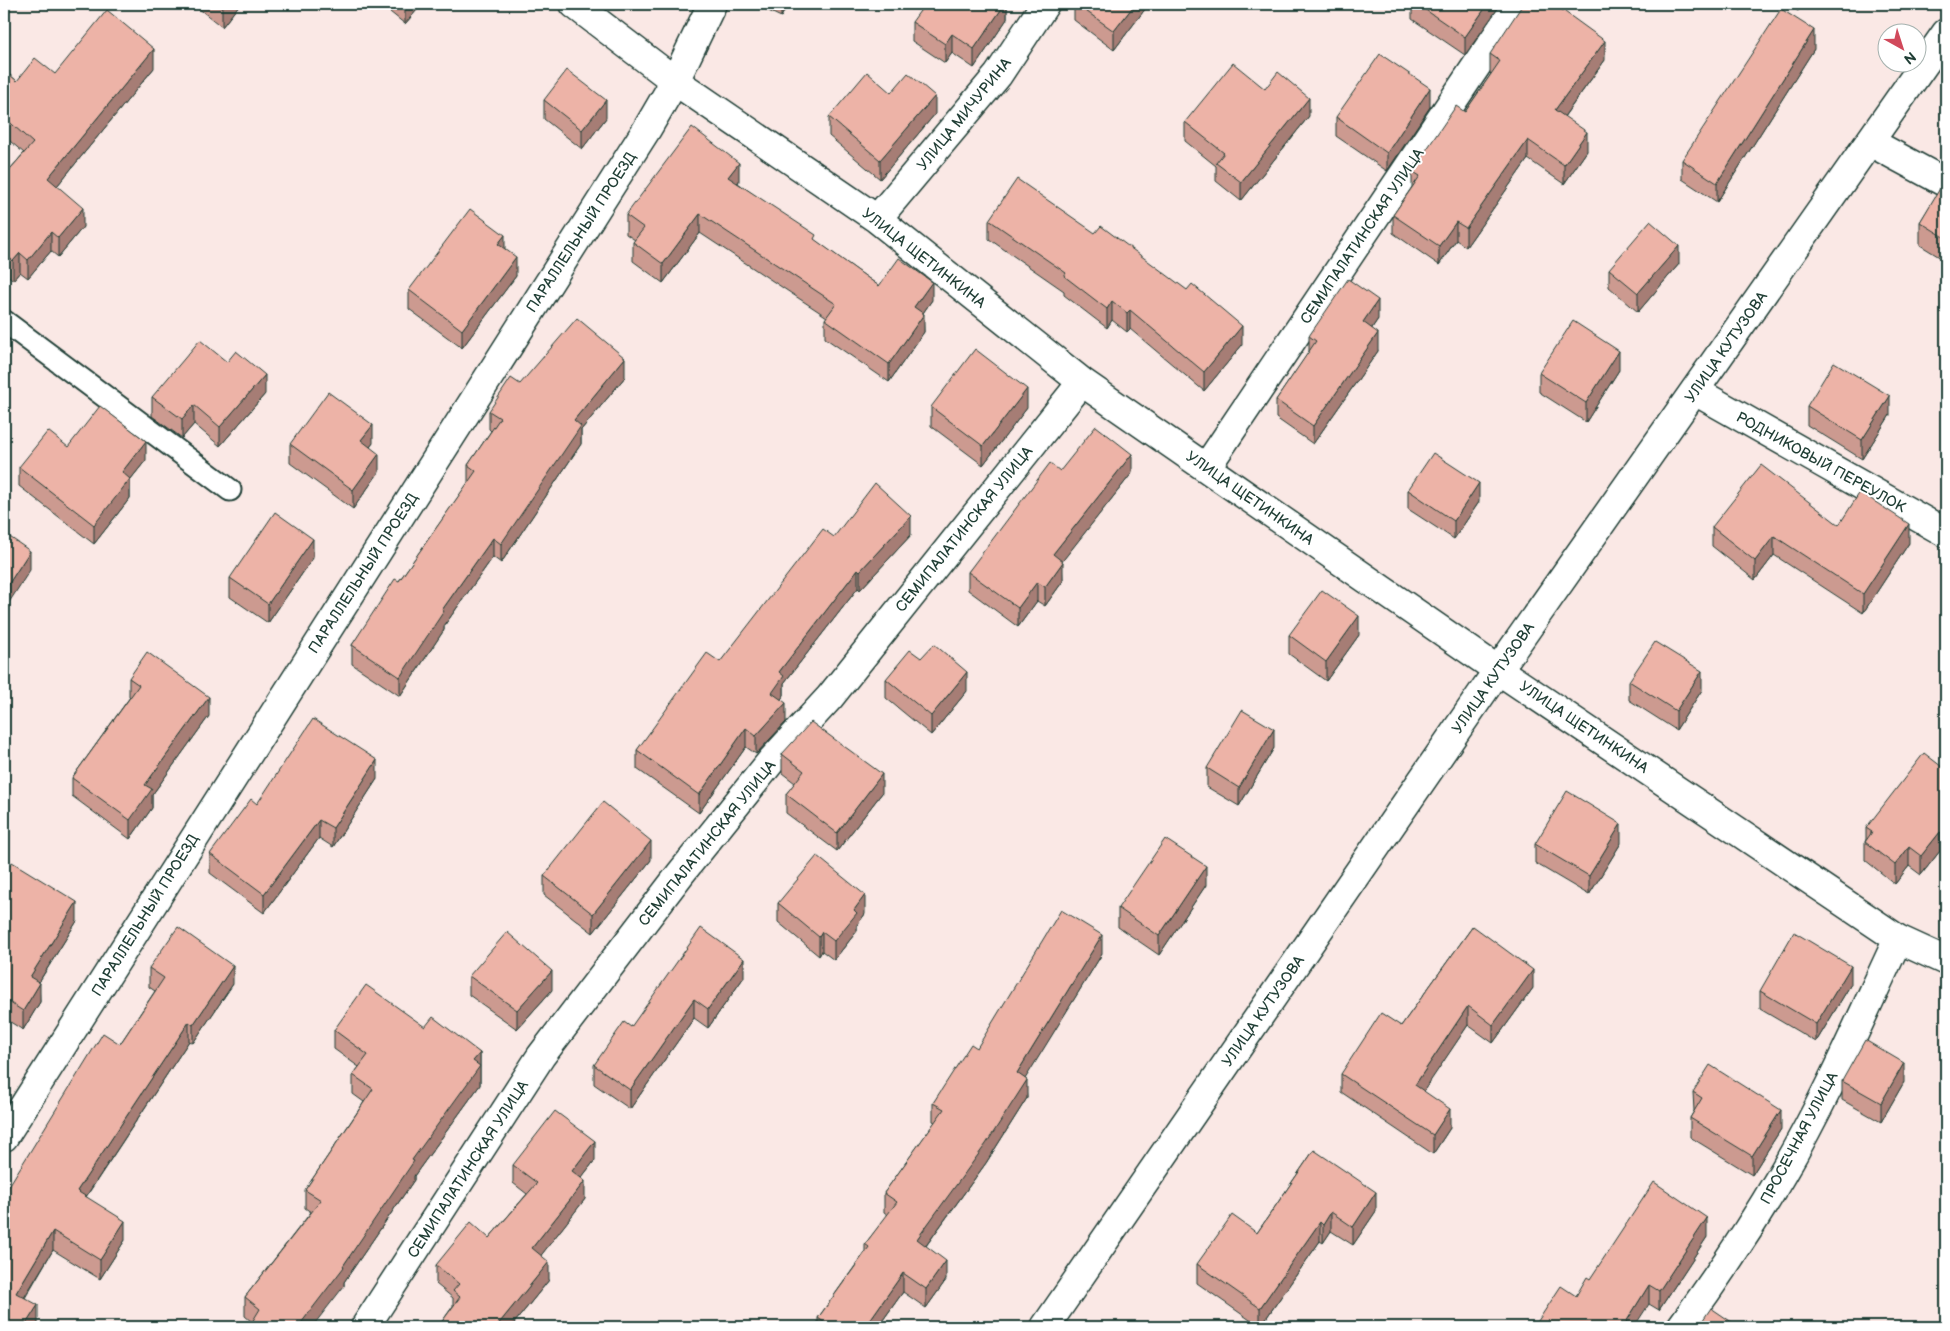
<svg xmlns="http://www.w3.org/2000/svg" width="1950" height="1331" font-family="'Balsamiq Sans',sans-serif">
	<style>
		.lines { fill: none; stroke-linecap: round; stroke-linejoin: round }
		.service-casing { stroke: #1f3d34; stroke-width: 25 }
		.minor-casing { stroke: #1f3d34; stroke-width: 31 }
		.secondary-casing { stroke: #1f3d34; stroke-width: 31 }
		.service { stroke: #fff; stroke-width: 21 }
		.minor { stroke: #fff; stroke-width: 28 }
		.secondary { stroke: #fff; stroke-width: 28 }
		.wall { fill: #cc9a90; stroke: #1f3d34 }
		.shaded-wall { fill: #a67d75; stroke: #1f3d34 }
		.building { fill: #edb3a7; stroke: #1f3d34 }
		.labels { text-anchor: middle; stroke-width: 4; stroke-linejoin: round; paint-order: stroke }
		.street-label { font-size: 15px; fill: #1f3d34; stroke: #fff }
	</style>
	<rect width="100%" height="100%" fill="#fae8e5"/>
	<filter id="ink" filterUnits="userSpaceOnUse"><feTurbulence type="fractalNoise" baseFrequency=".02" numOctaves="2"/><feDisplacementMap in="SourceGraphic" scale="10" xChannelSelector="R" yChannelSelector="G"/><feConvolveMatrix kernelMatrix="1 2 1 2 8 2 1 2 1" color-interpolation-filters="sRGB"/></filter>
	<g filter="url(#ink)">
		<g class="lines">
			<defs>
				<path id="service" d="M4,321L230,490"/>
				<path id="minor" d="M574,4L675,81L877,219L1082,382L1498,670L1898,939L1946,961
					M1870,142L1946,183
					M877,219L998,75L1045,4
					M1695,391L1946,533
					M1206,468L1518,4
					M4,1137L647,129L675,81L712,4
					M365,1327L541,1056L681,873L772,760L830,697L1082,382
					M1681,1327C1717,1278 1751,1227 1782,1174C1826,1099 1861,1018 1898,939"/>
				<path id="secondary" d="M1045,1327L1498,670L1946,33"/>
			</defs>
			<!-- service casing -->
			<use href="#service" class="service-casing"/>
			<!-- minor casing -->
			<use href="#minor" class="minor-casing"/>
			<!-- secondary casing -->
			<use href="#secondary" class="secondary-casing"/>
			<!-- service -->
			<use href="#service" class="service"/>
			<!-- minor -->
			<use href="#minor" class="minor"/>
			<!-- secondary -->
			<use href="#secondary" class="secondary"/>
		</g>
		<!-- wall -->
		<path class="wall" d="M155,4H163L160,8Z
			M193,4H240L222,27Z
			M380,4H422L405,24Z
			M754,4H788L781,17Z
			M801,4H808L807,7Z
			M1007,4V19L974,68L952,53L945,63L912,41V22Z
			M1074,4H1149L1114,50L1074,20Z
			M1412,4H1501L1465,55L1412,19Z
			M1788,4H1803L1798,11Z
			M1814,49L1717,202L1682,179V160Z
			M1490,54L1605,60L1564,117L1587,151L1564,184L1528,159L1466,247L1456,240L1439,265L1393,233V215L1412,187V171L1465,112L1491,74L1490,73Z
			M154,68L57,186L83,227L58,257L51,251L28,278L20,272L13,280L4,272V176L24,153L4,136V70L17,81L55,74Z
			M1265,89L1309,116L1241,201L1216,181V166L1185,141V122Z
			M891,93L935,114L880,179L829,136V117Z
			M544,100L606,118L582,149L544,119Z
			M1430,107L1387,171L1336,136V117Z
			M1946,180V261L1920,245V222Z
			M739,181L738,183L816,241L879,286L932,300L923,313L924,332L889,382L825,338V319L827,317L700,233L663,283L633,261V242L635,240L626,234V215Z
			M989,220L1242,345L1204,391L1130,329L1127,332L1112,320L1107,328L1064,295V291L989,239Z
			M505,249L516,276L462,348L409,309V290Z
			M1679,264L1638,312L1609,287V269Z
			M1378,319L1372,328L1378,351L1313,444L1276,418V400L1309,352V336Z
			M1619,370L1586,422L1539,392V373Z
			M625,377L581,430V444L501,563L493,557L444,626V630L400,696L352,664V645L399,581L468,483V465L491,431L489,429V411L520,384Z
			M265,394L220,446L194,424L182,438L152,416V397Z
			M1807,406L1890,415L1862,459L1807,425Z
			M931,407L1027,408L983,465L931,426Z
			M373,443L370,447L379,472L353,509L290,463V444Z
			M68,447L146,460L130,480V498L94,544L19,486V467Z
			M1060,471L1132,473L1062,561L1063,581L1045,606L1037,601L1018,627L968,590V572Z
			M1408,490L1479,502L1454,539L1408,509Z
			M1839,525L1909,543L1863,613L1774,555L1755,580L1712,546V527Z
			M911,535L860,590L858,588L784,683V695L781,699L786,722L756,754L746,747L699,813L637,769V750L720,662L834,537Z
			M313,558L268,623L230,597V578Z
			M1289,635H1359L1326,681L1289,654Z
			M921,658L967,691L931,735L886,698V679Z
			M129,678L209,716L152,795V808L130,839L72,796V778L130,697L129,696Z
			M1629,681L1702,690L1676,730L1629,700Z
			M1274,748L1239,806L1207,787V768Z
			M782,754L882,793L837,851L786,813V794L795,783L782,773Z
			M1946,770V855L1940,851L1921,875L1909,866L1895,884L1865,860V842L1866,839V828Z
			M377,779L333,847L319,838L264,913L210,873V854L257,804Z
			M1621,843L1589,895L1535,863V844Z
			M651,860L593,933L544,895V876Z
			M4,875L77,921L39,982L40,1002L23,1030L4,1018Z
			M1206,885L1159,955L1118,927V908Z
			M778,903L865,914L857,925V931L834,960L822,951L819,956L778,922Z
			M1473,926L1533,988L1493,1043L1468,1025L1423,1091L1450,1128L1433,1154L1341,1092V1074L1401,1026Z
			M1102,954L1025,1078L1027,1098L986,1163L926,1246L946,1280L926,1308L903,1292L878,1327H818V1318L865,1252V1244L888,1215L884,1212V1193L935,1122L933,1121V1103L977,1048Z
			M149,968L233,984L193,1043L189,1041L86,1197L125,1240L100,1279L53,1250L25,1298L38,1324L36,1327H4L120,1044L155,991L149,987Z
			M469,976L552,990L517,1029L469,995Z
			M744,977L708,1028L694,1018L630,1109L594,1084V1065L631,1027Z
			M1851,984L1816,1042L1760,1009V991Z
			M425,1027L480,1053V1085L414,1176V1180L344,1282V1286L252,1322L245,1316V1297L311,1212L305,1208V1190L364,1102L353,1094V1075L359,1067L334,1049V1030Z
			M1842,1081L1904,1082L1881,1122L1842,1100Z
			M1693,1092L1781,1129L1752,1175L1690,1137V1118L1694,1111Z
			M1314,1150L1376,1211L1353,1245L1331,1231L1323,1243L1320,1241L1260,1327L1197,1283V1264L1257,1233Z
			M595,1160L581,1178L585,1199L541,1255L549,1280L511,1327H438L453,1306V1298L436,1284V1265L489,1238L527,1194L513,1183V1165Z
			M1707,1237L1659,1310L1649,1304L1576,1296L1590,1279Z"/>
		<!-- shaded-wall -->
		<path class="shaded-wall" d="M226,4H240L222,27V8Z
			M406,4H422L405,24V5Z
			M781,4H788L781,17Z
			M1005,4H1007V19L974,68V49Z
			M1135,4H1149L1114,50V31Z
			M1488,4H1501L1465,55V37Z
			M1798,4H1803L1798,11Z
			M1814,30V49L1717,202V183Z
			M952,34V53L945,63V44Z
			M1605,41V60L1555,129V110Z
			M154,49V68L48,197V178Z
			M1430,88V107L1387,171V153Z
			M935,96V114L880,179V160Z
			M1309,98V116L1241,201V182Z
			M606,100V118L582,149V130Z
			M1587,132V151L1564,184V165Z
			M1528,140V159L1466,247V228Z
			M739,163V181L728,195V177Z
			M83,208V227L58,257V238Z
			M700,214V233L663,283V264Z
			M1456,222V240L1439,265V246Z
			M51,232V251L28,278V260Z
			M505,235V254L498,244Z
			M1679,246V264L1638,312V293Z
			M20,253V272L13,280V261Z
			M516,257V276L462,348V330Z
			M932,282V300L914,326V307Z
			M1378,300V319L1363,341V322Z
			M1112,301V320L1107,328V309Z
			M1130,310V329L1127,332V313Z
			M924,314V332L889,382V364Z
			M1242,326V345L1204,391V372Z
			M1378,333V351L1313,444V426Z
			M1619,351V370L1586,422V403Z
			M625,358V377L581,430V444L501,563V544L574,420Z
			M265,375V394L220,446V427Z
			M1027,389V408L983,465V446Z
			M1890,396V415L1862,459V440Z
			M194,405V424L182,438V419Z
			M373,425V443L361,459V440Z
			M146,441V460L130,480V498L94,544V525L122,472Z
			M379,454V472L353,509V490Z
			M1132,454V473L1053,573V554Z
			M1479,483V502L1454,539V521Z
			M911,516V535L860,590V571Z
			M1909,524V543L1863,613V594Z
			M1774,536V555L1755,580V561Z
			M493,538V557L444,626V630L400,696V677L442,610Z
			M313,539V558L268,623V604Z
			M30,551V570L4,610V591Z
			M1063,562V581L1045,606V587Z
			M858,569V588L784,683V695L772,712V693L779,672Z
			M1037,582V601L1018,627V608Z
			M1359,616V635L1326,681V662Z
			M1702,671V690L1676,730V711Z
			M967,672V691L931,735V716Z
			M209,697V716L152,795V808L130,839V820L145,785Z
			M786,703V722L756,754V736Z
			M746,728V747L699,813V795Z
			M1274,729V748L1239,806V788Z
			M377,760V779L333,847V828Z
			M882,774V793L837,851V833Z
			M319,820V838L264,913V894Z
			M1621,824V843L1589,895V876Z
			M1940,832V851L1921,875V856Z
			M651,841V860L593,933V914Z
			M1909,847V866L1895,884V865Z
			M1206,866V885L1159,955V936Z
			M865,895V914L857,925V931L834,960V941L854,910Z
			M77,902V921L30,996V977Z
			M822,932V951L819,956V937Z
			M1102,935V954L1017,1092V1073Z
			M744,959V977L708,1028V1009Z
			M233,966V984L193,1043V1025Z
			M1851,966V984L1816,1042V1024Z
			M1533,970V988L1493,1043V1025Z
			M552,971V990L517,1029V1010Z
			M40,983V1002L23,1030V1011Z
			M694,999V1018L630,1109V1090Z
			M1468,1006V1025L1415,1104V1085Z
			M189,1022V1041L77,1210V1191Z
			M480,1053V1085L414,1176V1180L344,1282V1286L312,1327H298L343,1266L412,1160L473,1061Z
			M1904,1063V1082L1881,1122V1103Z
			M1027,1080V1098L986,1163L917,1258V1239Z
			M1450,1109V1128L1433,1154V1135Z
			M1781,1110V1129L1752,1175V1156Z
			M595,1141V1160L572,1190V1171Z
			M585,1181V1199L532,1267V1248Z
			M1376,1192V1211L1353,1245V1227Z
			M1331,1212V1231L1323,1243V1225Z
			M1707,1218V1237L1659,1310V1291Z
			M125,1221V1240L100,1279V1260Z
			M1320,1222V1241L1260,1327V1308Z
			M53,1231V1250L16,1311V1293Z
			M946,1261V1280L926,1308V1289Z
			M549,1262V1280L511,1327H496Z
			M903,1273V1292L878,1327H865Z
			M1649,1285V1304L1634,1327H1623Z
			M38,1305V1324L36,1327H24Z"/>
		<!-- building -->
		<path class="building" d="M217,4H226L222,8Z
			M925,4H1005L974,49L952,34L945,44L912,22Z
			M1076,4H1135L1114,31Z
			M1417,4H1488L1465,37Z
			M1523,4H1554L1605,41L1555,110L1587,132L1564,165L1528,140L1466,228L1456,222L1439,246L1393,215L1420,176L1412,171L1456,106L1465,112L1500,61L1490,54Z
			M1781,9L1814,30L1717,183L1682,160Z
			M107,10L154,49L48,178L83,208L58,238L51,232L28,260L20,253L13,261L4,253V176L33,143L4,117V70L17,81L35,58L55,74Z
			M1380,54L1430,88L1387,153L1336,117Z
			M1233,63L1265,89L1278,72L1309,98L1241,182L1216,163L1224,153L1185,122Z
			M567,70L606,100L582,130L544,100Z
			M867,72L891,93L908,73L935,96L880,160L829,117Z
			M692,127L739,163L728,177L816,235L814,239L879,286L899,258L932,282L914,307L924,314L889,364L825,319L836,304L700,214L663,264L633,242L644,228L626,215Z
			M1017,179L1095,233L1101,226L1187,290L1192,284L1242,326L1204,372L1130,310L1127,313L1112,301L1107,309L1064,276L1066,273L989,220Z
			M1945,180H1946V238L1920,222Z
			M470,209L505,235L498,244L516,257L462,330L409,290Z
			M1650,221L1679,246L1638,293L1609,269Z
			M1348,279L1378,300L1363,322L1378,333L1313,426L1276,400L1316,341L1309,336Z
			M577,318L625,358L574,420L581,426L501,544L493,538L442,610L444,611L400,677L352,645L395,579L399,581L476,471L468,465L500,418L489,411L511,378L520,384Z
			M1573,321L1619,351L1586,403L1539,373Z
			M200,340L227,362L236,351L265,375L220,427L194,405L182,419L152,397Z
			M975,349L1027,389L983,446L931,407Z
			M1834,362L1890,396L1862,440L1807,406Z
			M328,392L373,425L361,440L379,454L353,490L290,444Z
			M100,406L146,441L122,472L130,479L94,525L19,467L48,431L68,447Z
			M1096,426L1132,454L1053,554L1063,562L1045,587L1037,582L1018,608L968,572L1050,463L1060,471Z
			M1433,453L1479,483L1454,521L1408,490Z
			M1761,465L1839,525L1860,492L1909,524L1863,594L1774,536L1755,561L1712,527Z
			M875,483L911,516L860,571L858,569L779,672L784,676L772,693L786,703L756,736L746,728L699,795L637,750L707,653L720,662L823,529L834,537Z
			M275,512L313,539L268,604L230,578Z
			M4,533L30,551L4,591Z
			M1322,590L1359,616L1326,662L1289,635Z
			M1655,642L1702,671L1676,711L1629,681Z
			M934,644L967,672L931,716L886,679L910,650L921,658Z
			M147,652L209,697L145,785L152,789L130,820L72,778L139,685L129,678Z
			M1242,710L1274,729L1239,788L1207,768Z
			M313,719L377,760L333,828L319,820L264,894L210,854L251,799L257,804Z
			M811,722L882,774L837,833L786,794L804,771L782,754Z
			M1924,753L1946,770V837L1940,832L1921,856L1909,847L1895,865L1865,842L1872,832L1866,828Z
			M1567,791L1621,824L1589,876L1535,844Z
			M603,802L651,841L593,914L544,876Z
			M1165,839L1206,866L1159,936L1118,908Z
			M817,856L865,895L854,910L857,913L834,941L822,932L819,937L778,903Z
			M12,862L77,902L30,977L40,983L23,1011L4,999V875Z
			M1061,910L1102,935L1017,1073L1027,1080L986,1144L917,1239L946,1261L926,1289L903,1273L865,1327H831L818,1318L869,1247L865,1244L897,1202L884,1193L944,1109L933,1103L971,1044L977,1048Z
			M1473,926L1533,970L1493,1025L1468,1006L1415,1085L1450,1109L1433,1135L1341,1074L1381,1013L1401,1026Z
			M178,927L233,966L193,1025L189,1022L77,1191L125,1221L100,1260L53,1231L16,1293L38,1305L24,1327H4V1194L103,1033L120,1044L164,978L149,968Z
			M701,928L744,959L708,1009L694,999L630,1090L594,1065L624,1022L631,1027Z
			M507,932L552,971L517,1010L469,976Z
			M1794,932L1851,966L1816,1024L1760,991Z
			M366,985L425,1027L433,1017L480,1053L473,1061L480,1066L412,1160L414,1161L343,1266L344,1267L298,1327H249L260,1309L245,1297L321,1200L305,1190L373,1089L353,1075L368,1055L334,1030Z
			M1865,1040L1904,1063L1881,1103L1842,1081Z
			M1710,1065L1781,1110L1752,1156L1690,1118L1702,1098L1693,1092Z
			M555,1111L595,1141L572,1171L585,1181L532,1248L549,1262L496,1327H438L460,1297L453,1291L459,1284L436,1265L471,1222L489,1238L537,1183L513,1165Z
			M1314,1150L1376,1192L1353,1227L1331,1212L1323,1225L1320,1222L1260,1308L1197,1264L1232,1215L1257,1233Z
			M1654,1182L1707,1218L1659,1291L1649,1285L1623,1327H1534L1561,1286L1576,1296L1587,1277L1590,1279Z
			M1711,1308L1739,1327H1698Z"/>
	</g>
	<g class="labels">
		<!-- street labels -->
		<g class="street-label">
			<text transform="translate(964 114) rotate(-51)" y="5">УЛИЦА МИЧУРИНА</text>
			<text transform="translate(581 232) rotate(-57)" y="5">ПАРАЛЛЕЛЬНЫЙ ПРОЕЗД</text>
			<text transform="translate(1362 236) rotate(-56)" y="5">СЕМИПАЛАТИНСКАЯ УЛИЦА</text>
			<text transform="translate(924 258) rotate(38)" y="5">УЛИЦА ЩЕТИНКИНА</text>
			<text transform="translate(1726 347) rotate(-55)" y="5">УЛИЦА КУТУЗОВА</text>
			<text transform="translate(1821 462) rotate(29)" y="5">РОДНИКОВЫЙ ПЕРЕУЛОК</text>
			<text transform="translate(1250 498) rotate(35)" y="5">УЛИЦА ЩЕТИНКИНА</text>
			<text transform="translate(964 529) rotate(-51)" y="5">СЕМИПАЛАТИНСКАЯ УЛИЦА</text>
			<text transform="translate(363 573) rotate(-57)" y="5">ПАРАЛЛЕЛЬНЫЙ ПРОЕЗД</text>
			<text transform="translate(1493 678) rotate(-55)" y="5">УЛИЦА КУТУЗОВА</text>
			<text transform="translate(1584 727) rotate(34)" y="5">УЛИЦА ЩЕТИНКИНА</text>
			<text transform="translate(707 843) rotate(-51)" y="5">СЕМИПАЛАТИНСКАЯ УЛИЦА</text>
			<text transform="translate(145 915) rotate(-58)" y="5">ПАРАЛЛЕЛЬНЫЙ ПРОЕЗД</text>
			<text transform="translate(1263 1011) rotate(-55)" y="5">УЛИЦА КУТУЗОВА</text>
			<text transform="translate(1799 1138) rotate(-62)" y="5">ПРОСЕЧНАЯ УЛИЦА</text>
			<text transform="translate(468 1169) rotate(-57)" y="5">СЕМИПАЛАТИНСКАЯ УЛИЦА</text>
		</g>
	</g>
	<!-- margin -->
	<rect width="1950" height="1331" fill="none" stroke="#fff" stroke-width="20"/>
	<rect x="10" y="10" width="1930" height="1311" fill="none" stroke="#1f3d34" stroke-width="2" filter="url(#ink)"/>
	<!-- north arrow -->
	<g transform="translate(1902 48) rotate(141)"><circle r="24" fill="#ffffff" stroke="#a5b1ae"/>
	<path d="M0-4L9 19L0 12L-9 19Z" fill="#d1495b"/>
	<text y="-8" font-size="14" font-weight="bold" text-anchor="middle" fill="#1f3d34">N</text>
	</g>
</svg>
